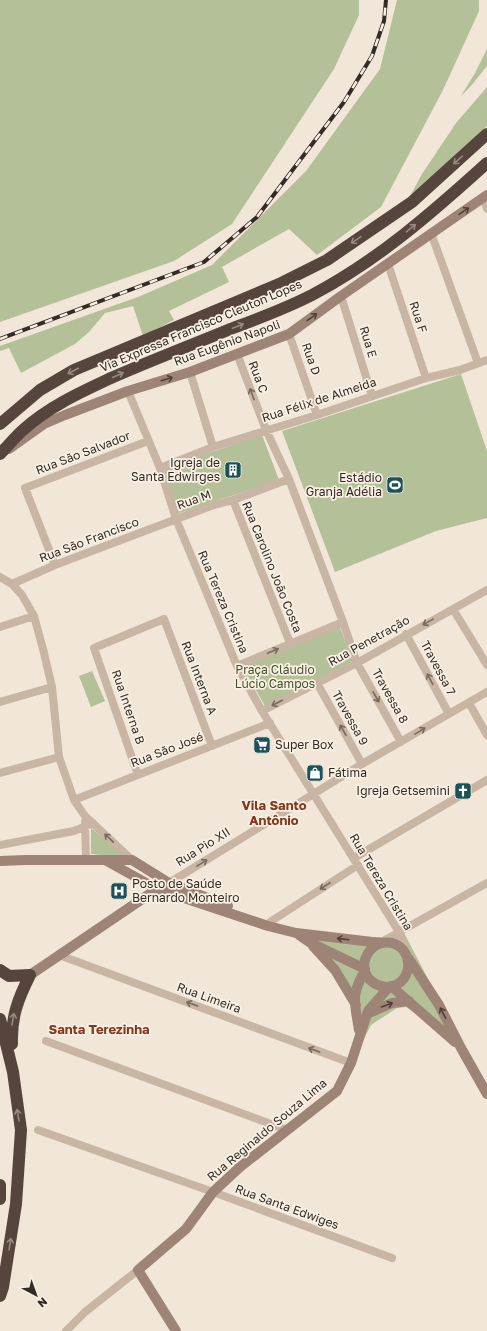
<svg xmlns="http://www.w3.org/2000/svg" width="487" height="1331" font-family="'Golos Text',sans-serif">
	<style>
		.green { fill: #b3c098 }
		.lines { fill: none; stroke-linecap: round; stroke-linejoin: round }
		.street { stroke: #c9b5a4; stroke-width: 8 }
		.secondary { stroke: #9d8476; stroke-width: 10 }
		.highway { stroke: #56453d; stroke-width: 12 }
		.rail-casing { stroke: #352b26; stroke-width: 4 }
		.rail { stroke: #f9f0e4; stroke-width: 2.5; stroke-dasharray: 8; stroke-linecap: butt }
		.oneway { stroke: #978980 }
		.oneway2 { stroke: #4f413a }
		.oneway3 { stroke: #78695f }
		.labels { text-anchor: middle; stroke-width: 3.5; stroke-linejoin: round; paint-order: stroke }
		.street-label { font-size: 12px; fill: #352b26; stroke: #f9f0e4 }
		.poi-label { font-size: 12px; fill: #352b26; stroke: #f9f0e4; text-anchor: end }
		.park-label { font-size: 12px; fill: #445329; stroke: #f9f0e4 }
		.neighbourhood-label { font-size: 13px; font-weight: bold; fill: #85371e; stroke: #f9f0e4 }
	</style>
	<rect width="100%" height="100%" fill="#f1e6d8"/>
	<!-- green -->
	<path class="green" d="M0,0H359V15L334,69L232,224L174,261L0,322Z
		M397,0H479V11L443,90L381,207L317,255L289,229L222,267L229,282L169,311L174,320L143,336L133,306L105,313L89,332L75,344L21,373L9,348L0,351V346L138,297L212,265L306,171L380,69Z
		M487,49V66L470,87L461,96L475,73Z
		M487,87V126L409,198L422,174L456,123Z
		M461,374L487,451V518L436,531L335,572L282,431Z
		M262,435L279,480L174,515L161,477L167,467Z
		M339,625L353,661L265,706L242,666Z
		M92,671L105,701L91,707L79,676Z
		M91,828L125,857L91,854Z
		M401,927L464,1048L406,1007L397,1008L371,1025L355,1056L357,1003L297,932L358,937H382Z"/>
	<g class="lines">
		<!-- street -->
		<path class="street" d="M483,198L487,209
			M431,233L478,363
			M388,264L426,378
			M341,296L372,396
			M289,334L317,415
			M237,354L266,430L289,479L343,622L357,663L401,742
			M190,372L213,447
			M128,391L160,468L176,519L237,666L262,711L399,932L406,953
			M160,468L213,447L317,415L426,378L460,370L487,360
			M233,500L290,643
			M55,565L25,488L148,441
			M0,577L12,584L22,595L34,616L43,649L52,687L59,757L74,800L85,816L132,860
			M12,584L55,565L211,506L233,500L289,479
			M453,609L487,665
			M0,627L34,616
			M406,634L449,714
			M237,666L343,622
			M317,683L362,764
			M0,702L52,687
			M469,703L487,735
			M262,711L357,663L487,590
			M0,773L59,757
			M138,775L94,648L164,619L212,746
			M74,800L270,723
			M85,822L86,859
			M0,845L74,831L93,823
			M354,858L487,780
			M169,883L362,764L487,692
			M268,926L270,922L358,865
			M384,943L399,932L487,883
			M59,955L351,1063
			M46,1041L287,1130
			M38,1130L213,1192L392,1258
			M66,1331L85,1312L138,1270"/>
		<!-- secondary -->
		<path class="secondary" d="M9,449L44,424L65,415L128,391L190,372L289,334L341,296L487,195
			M105,860L157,889L268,926L296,933L381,943C414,937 418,985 387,987C381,987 375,984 370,980C358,967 366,948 381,943
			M0,861L25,860H132L169,883L228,906
			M299,935L309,942L365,969
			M313,946L335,970L356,1005
			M409,959L439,1005L461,1048L487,1094
			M30,975L157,889
			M391,986L455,1042
			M367,1014L392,1003L409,1001
			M359,1030C355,1004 350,995 365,971
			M176,1331L138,1270L186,1229L213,1192L240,1167L337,1091L351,1063L368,1011L389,987"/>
		<!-- highway -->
		<path class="highway" d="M0,424L40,390L74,370L279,284L327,260L412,202L487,134
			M0,454C8,446 15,437 23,430C48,407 81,392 111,378C150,361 189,346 228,330C257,319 285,309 312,295C377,261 433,212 487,163
			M0,970L9,976L30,975C18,999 11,1017 12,1044
			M0,1019L13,1072L21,1130L16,1204L3,1287L0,1296
			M0,1185V1199"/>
		<defs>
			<path id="rail" d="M0,339L204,262L257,217L344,102L372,56L384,21L386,0"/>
		</defs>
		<!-- rail casing -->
		<use href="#rail" class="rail-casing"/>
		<!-- rail -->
		<use href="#rail" class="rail"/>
	</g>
	<!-- one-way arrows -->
	<defs><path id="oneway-shaft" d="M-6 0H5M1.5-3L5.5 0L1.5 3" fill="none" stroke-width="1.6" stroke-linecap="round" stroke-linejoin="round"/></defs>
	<g class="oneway">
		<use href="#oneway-shaft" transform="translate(458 160) rotate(138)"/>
		<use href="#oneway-shaft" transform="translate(411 228) rotate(-39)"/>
		<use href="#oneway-shaft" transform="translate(356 240) rotate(146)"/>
		<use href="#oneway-shaft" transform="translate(238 326) rotate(-21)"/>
		<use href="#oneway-shaft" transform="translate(73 371) rotate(153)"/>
		<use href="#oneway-shaft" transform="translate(118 375) rotate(-24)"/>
		<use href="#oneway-shaft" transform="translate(13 1019) rotate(-79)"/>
		<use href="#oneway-shaft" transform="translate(18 1115) rotate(-100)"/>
		<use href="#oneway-shaft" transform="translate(10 1244) rotate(-81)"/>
	</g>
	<g class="oneway2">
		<use href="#oneway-shaft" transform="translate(464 211) rotate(-34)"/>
		<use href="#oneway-shaft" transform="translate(312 317) rotate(-36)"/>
		<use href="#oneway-shaft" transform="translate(167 379) rotate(-17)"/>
		<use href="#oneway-shaft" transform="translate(343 939) rotate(-173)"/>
		<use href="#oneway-shaft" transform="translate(387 1005) rotate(-20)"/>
		<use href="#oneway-shaft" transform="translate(443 1013) rotate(-117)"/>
	</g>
	<g class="oneway3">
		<use href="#oneway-shaft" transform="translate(252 394) rotate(-111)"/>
		<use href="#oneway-shaft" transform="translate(428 622) rotate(151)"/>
		<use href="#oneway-shaft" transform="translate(273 651) rotate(-23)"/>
		<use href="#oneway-shaft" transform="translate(430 679) rotate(-118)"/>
		<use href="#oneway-shaft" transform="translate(376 697) rotate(61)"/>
		<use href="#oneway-shaft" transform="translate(277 703) rotate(153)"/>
		<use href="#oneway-shaft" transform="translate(343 730) rotate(-119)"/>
		<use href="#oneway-shaft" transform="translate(420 731) rotate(-31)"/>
		<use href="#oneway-shaft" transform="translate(109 838) rotate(-136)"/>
		<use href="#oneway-shaft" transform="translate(202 863) rotate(-32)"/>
		<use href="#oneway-shaft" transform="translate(325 886) rotate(147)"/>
		<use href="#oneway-shaft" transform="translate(192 1004) rotate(-160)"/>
		<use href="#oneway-shaft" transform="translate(314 1050) rotate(-160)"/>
	</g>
	<!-- icons -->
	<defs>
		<symbol id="building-square" viewBox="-11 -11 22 22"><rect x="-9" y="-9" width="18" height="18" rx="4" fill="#1b5257" stroke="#f9f0e4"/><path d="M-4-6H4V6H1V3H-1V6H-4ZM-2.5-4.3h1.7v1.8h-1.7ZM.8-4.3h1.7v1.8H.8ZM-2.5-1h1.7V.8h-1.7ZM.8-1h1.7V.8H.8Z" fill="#fff"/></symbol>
		<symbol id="stadium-square" viewBox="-11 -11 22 22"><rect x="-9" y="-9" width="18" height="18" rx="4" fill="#1b5257" stroke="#f9f0e4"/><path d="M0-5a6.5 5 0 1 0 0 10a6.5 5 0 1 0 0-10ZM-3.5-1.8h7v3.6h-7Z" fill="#fff"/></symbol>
		<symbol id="supermarket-square" viewBox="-11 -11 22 22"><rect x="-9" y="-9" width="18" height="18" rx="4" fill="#1b5257" stroke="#f9f0e4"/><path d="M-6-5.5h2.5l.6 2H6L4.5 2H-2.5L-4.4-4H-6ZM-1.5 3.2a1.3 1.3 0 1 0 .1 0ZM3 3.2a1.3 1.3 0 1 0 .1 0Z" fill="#fff"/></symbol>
		<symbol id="shop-square" viewBox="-11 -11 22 22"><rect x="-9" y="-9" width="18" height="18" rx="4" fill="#1b5257" stroke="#f9f0e4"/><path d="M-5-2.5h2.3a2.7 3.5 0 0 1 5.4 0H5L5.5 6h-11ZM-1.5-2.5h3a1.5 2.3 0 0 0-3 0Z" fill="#fff"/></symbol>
		<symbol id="church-square" viewBox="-11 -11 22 22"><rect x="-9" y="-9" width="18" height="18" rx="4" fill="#1b5257" stroke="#f9f0e4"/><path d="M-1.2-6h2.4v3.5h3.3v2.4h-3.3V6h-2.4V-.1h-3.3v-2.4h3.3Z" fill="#fff"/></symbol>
		<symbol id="hospital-square" viewBox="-11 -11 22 22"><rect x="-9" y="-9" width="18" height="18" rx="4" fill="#1b5257" stroke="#f9f0e4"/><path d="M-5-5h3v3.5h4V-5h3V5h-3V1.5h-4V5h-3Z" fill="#fff"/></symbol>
	</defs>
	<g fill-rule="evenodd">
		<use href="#building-square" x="223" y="460" width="20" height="20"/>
		<use href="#stadium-square" x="385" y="475" width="20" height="20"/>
		<use href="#supermarket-square" x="252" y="735" width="20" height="20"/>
		<use href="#shop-square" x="305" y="763" width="20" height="20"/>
		<use href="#church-square" x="453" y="781" width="20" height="20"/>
		<use href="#hospital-square" x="109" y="881" width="20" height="20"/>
	</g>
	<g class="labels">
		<!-- street labels -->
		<g class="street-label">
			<text transform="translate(418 317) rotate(72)" y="4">Rua F</text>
			<text transform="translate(201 326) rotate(-23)" y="4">Via Expressa Francisco Cleuton Lopes</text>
			<text transform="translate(368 342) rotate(73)" y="4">Rua E</text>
			<text transform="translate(227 343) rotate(-20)" y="4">Rua Eugênio Napoli</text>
			<text transform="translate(311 359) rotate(71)" y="4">Rua D</text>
			<text transform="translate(258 377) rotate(69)" y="4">Rua C</text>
			<text transform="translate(319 400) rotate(-18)" y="4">Rua Félix de Almeida</text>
			<text transform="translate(83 453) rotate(-21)" y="4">Rua São Salvador</text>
			<text transform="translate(194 500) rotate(-20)" y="4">Rua M</text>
			<text transform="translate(89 540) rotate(-21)" y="4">Rua São Francisco</text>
			<text transform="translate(272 567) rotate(68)" y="4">Rua Carolino João Costa</text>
			<text transform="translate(223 602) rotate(67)" y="4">Rua Tereza Cristina</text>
			<text transform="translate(369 641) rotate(-29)" y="4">Rua Penetração</text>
			<text transform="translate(438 668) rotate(62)" y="4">Travessa 7</text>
			<text transform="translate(199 678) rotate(69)" y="4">Rua Interna A</text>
			<text transform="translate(390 696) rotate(61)" y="4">Travessa 8</text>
			<text transform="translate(128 707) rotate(71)" y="4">Rua Interna B</text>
			<text transform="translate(350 718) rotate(61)" y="4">Travessa 9</text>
			<text transform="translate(167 750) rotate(-21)" y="4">Rua São José</text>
			<text transform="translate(203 847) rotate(-32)" y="4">Rua Pio XII</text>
			<text transform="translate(381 882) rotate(59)" y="4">Rua Tereza Cristina</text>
			<text transform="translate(209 998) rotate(20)" y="4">Rua Limeira</text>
			<text transform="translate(267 1130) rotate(-40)" y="4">Rua Reginaldo Souza Lima</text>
			<text transform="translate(287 1207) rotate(20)" y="4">Rua Santa Edwiges</text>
		</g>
		<!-- poi labels -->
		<g class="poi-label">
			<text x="220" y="467">Igreja de<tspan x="220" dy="14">Santa Edwirges</tspan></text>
			<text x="382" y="482">Estádio<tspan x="382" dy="14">Granja Adélia</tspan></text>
			<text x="275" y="749" text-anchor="start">Super Box</text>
			<text x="328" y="777" text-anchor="start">Fátima</text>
			<text x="450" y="795">Igreja Getsemini</text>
			<text x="132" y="888" text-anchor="start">Posto de Saúde<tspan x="132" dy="14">Bernardo Monteiro</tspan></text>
		</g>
		<!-- park labels -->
		<g class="park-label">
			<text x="275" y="674">Praça Cláudio<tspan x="275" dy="14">Lúcio Campos</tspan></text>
		</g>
		<!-- neighbourhood labels -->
		<g class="neighbourhood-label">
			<text x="274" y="810">Vila Santo<tspan x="274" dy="15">Antônio</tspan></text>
			<text x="99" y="1034">Santa Terezinha</text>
		</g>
	</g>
	<!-- north arrow -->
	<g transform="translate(36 1295) rotate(139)" stroke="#f9f0e4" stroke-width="3" paint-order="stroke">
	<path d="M0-3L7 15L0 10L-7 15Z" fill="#352b26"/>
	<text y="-6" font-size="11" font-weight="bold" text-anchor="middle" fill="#352b26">N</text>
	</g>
</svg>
